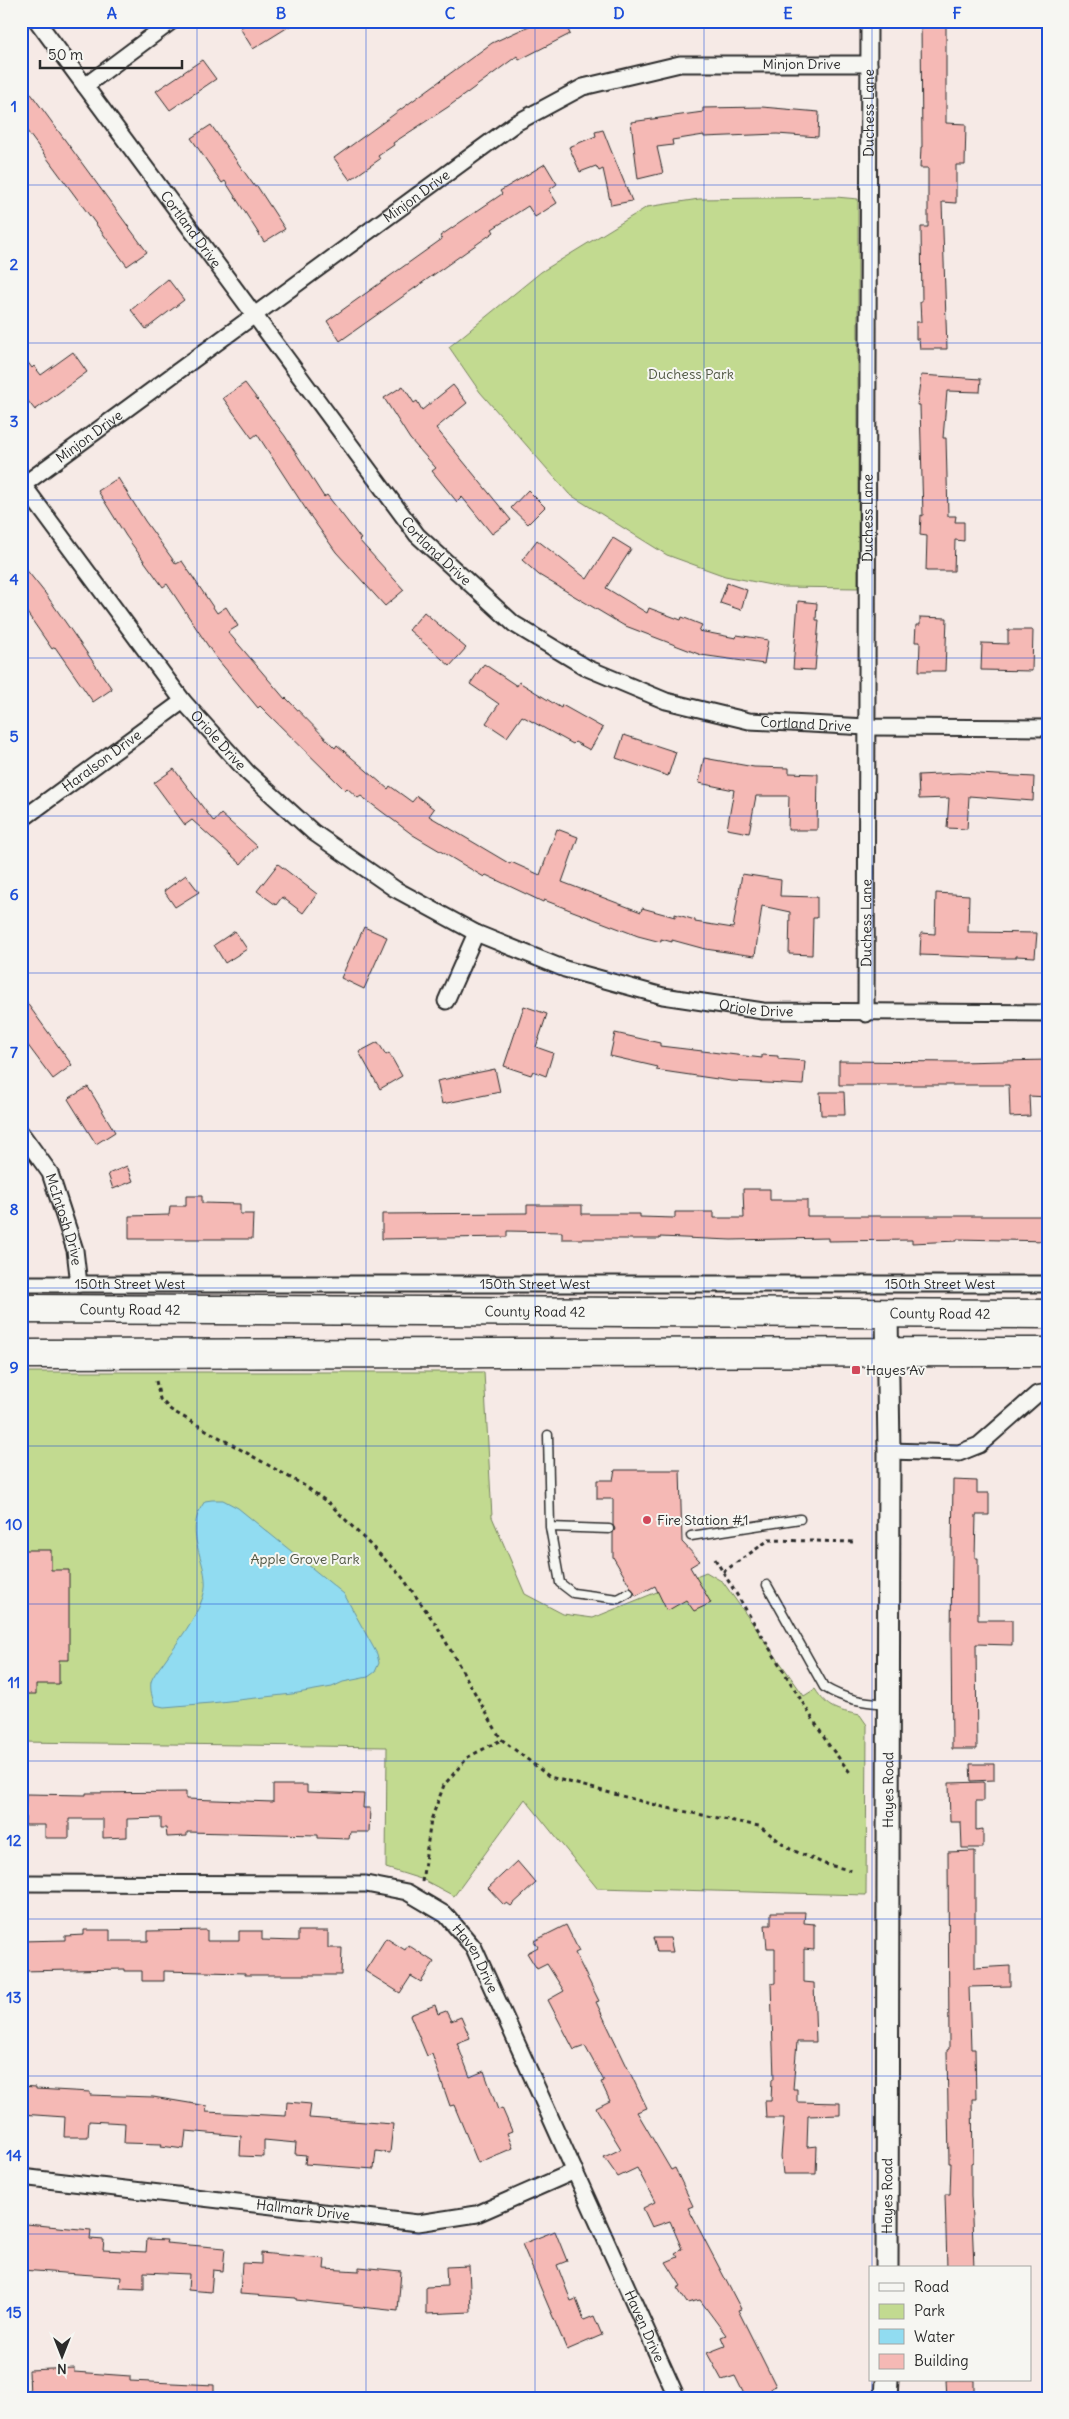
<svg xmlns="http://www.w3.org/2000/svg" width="1069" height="2419" font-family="Delius,sans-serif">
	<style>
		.green { fill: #c2da90; stroke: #76825e }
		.water { fill: #91dcf1; stroke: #6895a2 }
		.building { fill: #f5b9b5; stroke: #2b2b2b }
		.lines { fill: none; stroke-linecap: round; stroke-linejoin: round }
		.lane-casing { stroke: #2b2b2b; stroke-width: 11 }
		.street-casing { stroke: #2b2b2b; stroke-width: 19 }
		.secondary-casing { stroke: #2b2b2b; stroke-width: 25 }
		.highway-casing { stroke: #2b2b2b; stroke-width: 31 }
		.path { stroke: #2b2b2b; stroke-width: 3; stroke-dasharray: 4 4; stroke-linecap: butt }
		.lane { stroke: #f6f6f2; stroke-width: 8 }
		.street { stroke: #f6f6f2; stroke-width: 15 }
		.secondary { stroke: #f6f6f2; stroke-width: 21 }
		.highway { stroke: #f6f6f2; stroke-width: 28 }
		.grid { fill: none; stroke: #1d4ed8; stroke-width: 1; stroke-opacity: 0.55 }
		.poi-dot { fill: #d1495b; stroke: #f6f6f2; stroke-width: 2 }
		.labels { text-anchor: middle; stroke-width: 4; stroke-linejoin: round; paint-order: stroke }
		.street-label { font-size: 14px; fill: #2b2b2b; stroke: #f6f6f2 }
		.park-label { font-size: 14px; fill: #515744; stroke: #f6f6f2 }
		.poi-label { font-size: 14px; fill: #2b2b2b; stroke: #f6f6f2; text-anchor: start }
		.neatline { fill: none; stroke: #1d4ed8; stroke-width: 2 }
		.grid-label { font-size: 16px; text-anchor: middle; font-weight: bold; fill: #1d4ed8 }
	</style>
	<rect width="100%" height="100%" fill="#f6eae6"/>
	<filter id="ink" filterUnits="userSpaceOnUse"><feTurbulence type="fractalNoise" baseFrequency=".02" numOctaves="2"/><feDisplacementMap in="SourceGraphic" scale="10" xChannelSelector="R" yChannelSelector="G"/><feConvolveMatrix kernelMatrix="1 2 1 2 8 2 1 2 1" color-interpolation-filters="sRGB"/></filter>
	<g filter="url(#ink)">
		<!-- green -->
		<path class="green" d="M836,197L858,199V588L781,587L725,576L667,555L569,494L480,392L449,347L541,272L647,207L699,199Z
			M21,1372H484L492,1517L525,1594L563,1614L593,1618L706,1572L723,1582L804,1696L815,1689C828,1709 836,1710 860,1715L867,1725L866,1895L597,1888L525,1799L454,1896L424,1880L386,1868L387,1747L21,1742Z"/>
		<!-- water -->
		<path class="water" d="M212,1500H223L238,1508L344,1594L377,1654L379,1663L375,1672L368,1677L343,1682L332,1687L292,1694L211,1703L164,1707L155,1705C152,1697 150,1690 151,1682C153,1675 161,1666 165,1660C179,1640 195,1620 203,1597C214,1565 179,1537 205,1501Z"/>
		<!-- building -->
		<path class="building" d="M251,21H298L253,49L240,28Z
			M540,21H564L570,34L519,60L517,56L448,107L393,143L394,145L378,156L380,159L350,180L334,158L492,43Z
			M921,21H946V123L966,124L965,165H956V203L942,202L947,349H920L919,339H916V322H921L920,302H922L921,227H928V168H920L921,147H922Z
			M202,60L216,79L170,110L156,91Z
			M21,80L147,252L127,266L21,123Z
			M762,107L819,112L818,137L777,134L704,137V135L672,140L673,145L657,147L663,173L638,179L631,122L703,112V108Z
			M211,125L255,187L257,186L285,229L264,242L225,181L222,183L191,138Z
			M603,130L610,148L632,201L611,205L603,169L599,171L596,166L580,172L569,147L596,136L595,132Z
			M545,164L557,184L549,190L557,203L535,217L528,206L492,229L494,232L340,341L327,321L442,239L440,236L502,194L500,191Z
			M168,279L184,300L146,329L131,310Z
			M73,352L87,372L35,410L21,392V353L32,368L34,366L41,375Z
			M921,375L981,379L980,392L947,391L943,438H946L948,516H956L955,522H964V541L955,540L954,571H926L927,536L920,535L921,515L923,516L920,405H917Z
			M245,383L285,436L324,497L327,495L361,539L359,540L404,590L385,606L336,552L309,514L257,434L252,438L223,398Z
			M453,385L467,403L436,428L511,520L492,534L462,497L457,502L432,471L436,468L410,439L384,398L403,386L414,403L417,401L422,410Z
			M118,478L145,521L176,564L182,561L217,613L226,607L238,626L228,632L285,699L286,698L335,748L337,745L388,789L390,786L412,802L417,796L434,809L429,816L510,864L511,862L540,875L557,829L578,837L562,882L641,912L642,908L675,917V914L695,920V922L733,928L742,874L781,880L780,896L817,897V918H813L812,955L789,954L790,912L762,906L755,956L705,949L672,940V942L661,939V942L638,936L544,900L543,902L486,875L484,877L413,835L361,796L358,798L347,788L345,790L260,706L258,708L214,655L167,584L163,587L126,536L98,491Z
			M528,490L545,507L528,524L511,508Z
			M613,538L631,549L606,588L647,613L649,608L681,620L682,617L702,625L699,631L736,638L737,635L768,640L764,664L701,655L623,625L539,575L522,560L537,540L587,579Z
			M21,563L45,593L112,689L93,702L55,647L52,649L21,604Z
			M727,583L747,590L741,610L720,603Z
			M798,601L817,603L816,620H819L815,670L793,669Z
			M424,612L466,648L450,666L409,630Z
			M920,617L947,618L945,671H919L920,642H915L916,625H920Z
			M1008,630H1033L1032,671L981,670L982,643L1008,644Z
			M484,664L517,686L519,682L561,708L562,705L603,728L590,750L575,742L573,744L522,716L507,737L486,723L499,704L470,684Z
			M624,735L676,752L668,776L616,758Z
			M704,758L754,767L789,768V773L818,774L817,830H788L789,796H756L749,833L727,829L734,790L699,783Z
			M174,769L214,822L221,814L257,846L241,864L192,820L185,825L154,783Z
			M960,773L1034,777L1033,801L969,796L967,829L947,828L949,798L919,799L918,775Z
			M278,864L317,894L303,913L282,897L276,905L257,891Z
			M186,875L199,892L175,907L164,891Z
			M936,893L969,895L968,932L1037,933L1035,957L1016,956V958H1001L920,955L921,933L935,934Z
			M364,927L387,937L364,989L341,978Z
			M235,931L247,949L225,963L214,945Z
			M21,995L72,1065L53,1079L21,1036Z
			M524,1006L547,1014L536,1047L553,1053L546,1076L533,1071L531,1075L504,1066Z
			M615,1033L660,1043V1046L762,1058V1055L778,1056V1059L805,1061L803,1085L731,1081L656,1070L658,1067L610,1056Z
			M378,1042L386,1055L389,1053L402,1076L380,1089L359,1052Z
			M1048,1060V1097L1029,1096L1030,1116L1010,1117L1009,1085H839V1061L959,1062Z
			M495,1069L500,1092L442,1104L437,1081Z
			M88,1087L115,1132L96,1144L68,1099Z
			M820,1092H844L845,1115H821Z
			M127,1166L133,1181L113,1189L108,1174Z
			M743,1189H770V1200H807V1216H1048V1241L957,1239V1241L912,1243V1240L828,1241V1238L731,1240L660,1237V1239H562V1232L507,1231V1237L382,1239V1214L527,1213V1205H582V1214H640V1217L675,1218V1212H714V1218H744Z
			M186,1196H202V1203L240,1204V1214H253L252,1239H129V1216L169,1215L170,1206H186Z
			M615,1470H680L682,1542L700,1561L690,1567L711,1603L694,1611L686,1600L667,1611L655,1586L636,1596L613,1557V1533L615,1529L613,1525V1499H597V1480H613Z
			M953,1480L977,1481V1493H989V1515H976L975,1558H978V1620H1012V1645L976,1644L977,1749H952L951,1633Z
			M21,1550H51V1570H69V1660H59V1684H36V1694H21Z
			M970,1764H994V1780L971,1781Z
			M984,1782V1801H976V1830L983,1829V1848H962L961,1822H950L949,1783Z
			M273,1785H307V1792L364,1794L363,1808H370L369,1832H350L349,1839L318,1838V1835L187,1832V1836L167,1837L166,1828H161V1818L127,1819V1837L103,1838V1819H69V1838H45V1825H25L26,1794L86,1795V1793L186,1792V1799L273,1802Z
			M975,1851V1968L1010,1966V1986L969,1987L971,2049H975L976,2099H972L973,2162L971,2163V2195L974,2268H947L945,2194H950L951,2163H949L947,2050L949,2049L948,1852Z
			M517,1861L536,1883L511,1906L507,1903L504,1905L488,1888Z
			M771,1912H805L804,1923L814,1924V1950L804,1949V1982L814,1983L816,2042H797L793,2089H797V2102L840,2103V2115L808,2116L807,2147L817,2146L816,2174H783L781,2156L784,2118H766L765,2101H771L772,2079H774L771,1984L775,1983V1948H767L765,1925H771Z
			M566,1925L579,1951L575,1953L599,2001L596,2002L647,2108L637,2112L671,2170L675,2168L693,2206L688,2208L741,2309L738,2310L776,2386L771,2388L776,2398H746L735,2376L722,2380L707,2353L725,2346L721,2337L726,2335L700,2300L687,2303L677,2288L681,2286L666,2262L678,2257L675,2253L682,2249L670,2221L652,2227L643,2208L655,2202L637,2168L618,2177L604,2157L621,2149L596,2108L610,2101L601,2082L604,2081L585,2046L574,2050L548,2000L564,1991L547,1964L537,1969L527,1953L538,1947L534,1941Z
			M84,1930H110V1941H148V1931L207,1930V1941H239V1931H262V1940L298,1941V1931H328V1948H342L341,1975H245V1973L164,1971V1981H142V1971H124V1969L21,1971V1941L65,1940V1936L84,1935Z
			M386,1938L405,1950L408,1945L434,1962L421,1982L411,1976L400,1993L365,1971Z
			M653,1938H670L673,1952H657Z
			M435,2005L438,2014L446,2011L451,2021L461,2017L470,2038L457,2043L470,2077L484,2071L498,2110L502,2108L512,2131L507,2133L513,2148L478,2163L454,2105L450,2106L432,2054L427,2056L410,2015Z
			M21,2086L36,2087V2089L90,2092V2095L153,2097L207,2106L206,2112L286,2116L287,2102L311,2104L309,2118L393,2124L390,2153L376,2151L374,2169L305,2164L306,2155L295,2154L296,2143L264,2140V2157L240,2156L241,2136L186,2131L184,2149L161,2146L162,2144L124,2143L125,2123L89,2121L88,2137H64L65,2117L21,2114Z
			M26,2224L91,2230L90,2239L104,2240L103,2250L146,2252L147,2239L167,2240L166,2243L225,2248L223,2271L213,2270L211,2292L188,2290L189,2274L144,2272V2289L120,2288L121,2277L21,2270V2241H24Z
			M555,2231L567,2261L557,2265L571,2301L576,2299L584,2320L594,2316L602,2335L567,2350L522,2244Z
			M261,2253L325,2259L324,2269L359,2271V2267L401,2271L398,2311L296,2300V2298L240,2294L242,2263L261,2264Z
			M469,2266L471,2312L426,2314V2287L447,2286L446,2267Z
			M74,2368V2372L130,2376V2381L214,2385V2398H90L91,2395L30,2398L29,2370Z
			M946,2380H974V2398H947Z"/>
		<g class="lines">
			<defs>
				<path id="lane" d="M548,1435L550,1527L609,1529
					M550,1527L560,1583L573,1593L618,1599L629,1593
					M691,1536L800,1519
					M767,1585L824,1687C845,1700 863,1702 887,1704"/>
				<g id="street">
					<path id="s1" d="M37,21L417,535L514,624L587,668L666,701L749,721L867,727L1048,728"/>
					<path d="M85,86L172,21"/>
					<path id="s2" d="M21,482L183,701L248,773L313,832L395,889L476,933L565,969L663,996L763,1011L1048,1013"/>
					<path id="s3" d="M23,485L516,123L583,87L680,64H869"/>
					<path id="s4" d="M21,820L183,701"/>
					<path d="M446,1001L476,933"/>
					<path id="s5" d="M866,1014L869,21"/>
					<path id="s6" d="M21,1133L50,1173L75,1250L79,1284"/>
					<path id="s7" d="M21,1284H1048"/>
					<path d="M889,1451L959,1453L979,1445L1037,1394L1048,1392"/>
					<path id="s8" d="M21,1883L366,1884L407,1892L446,1915L474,1948L677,2398"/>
					<path id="s9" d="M21,2177L418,2223L477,2214L575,2171"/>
				</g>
				<g id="secondary">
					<path id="s10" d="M887,2268L889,1451L887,1314"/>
					<path d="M886,2398L887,2380"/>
				</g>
				<g id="highway">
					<path id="s11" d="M21,1309L1048,1314"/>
					<path d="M21,1354L1048,1352"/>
				</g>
			</defs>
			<!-- lane casing -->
			<use href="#lane" class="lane-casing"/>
			<!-- street casing -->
			<use href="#street" class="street-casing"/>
			<!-- secondary casing -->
			<use href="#secondary" class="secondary-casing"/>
			<!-- highway casing -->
			<use href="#highway" class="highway-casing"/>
			<!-- path -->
			<path class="path" d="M156,1381L160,1399L171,1410L305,1486L330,1504L402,1577L437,1626L501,1739L550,1777L667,1808L759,1826L790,1849L825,1864L853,1871
				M715,1559L828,1744L852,1775
				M723,1572L769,1540L856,1542
				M422,1882L431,1820L444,1785L468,1757L501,1740"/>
			<!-- lane -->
			<use href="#lane" class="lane"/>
			<!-- street -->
			<use href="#street" class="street"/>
			<!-- secondary -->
			<use href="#secondary" class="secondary"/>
			<!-- highway -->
			<use href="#highway" class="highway"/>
		</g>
	</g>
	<!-- grid -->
	<path class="grid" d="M197,21V2398M366,21V2398M535,21V2398M704,21V2398M872,21V2268M21,185H1048M21,343H1048M21,500H1048M21,658H1048M21,816H1048M21,973H1048M21,1131H1048M21,1288H1048M21,1446H1048M21,1604H1048M21,1761H1048M21,1919H1048M21,2076H1048M21,2234H1048M872,2380V2398"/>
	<!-- markers -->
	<g class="poi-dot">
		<rect x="851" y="1365" width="10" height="10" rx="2.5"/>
		<circle cx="647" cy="1520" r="5"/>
	</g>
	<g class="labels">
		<!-- street labels -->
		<g class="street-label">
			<text dy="5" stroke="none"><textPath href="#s3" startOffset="909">Minjon Drive</textPath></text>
			<text dy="5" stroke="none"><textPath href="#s5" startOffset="901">Duchess Lane</textPath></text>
			<text dy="5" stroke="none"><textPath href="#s3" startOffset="488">Minjon Drive</textPath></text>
			<text dy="5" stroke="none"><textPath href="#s1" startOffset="259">Cortland Drive</textPath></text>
			<text dy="5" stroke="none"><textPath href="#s3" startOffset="82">Minjon Drive</textPath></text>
			<text dy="5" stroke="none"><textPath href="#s5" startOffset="496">Duchess Lane</textPath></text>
			<text dy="5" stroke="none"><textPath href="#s1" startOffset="664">Cortland Drive</textPath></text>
			<text dy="5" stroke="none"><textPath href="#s1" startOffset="1084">Cortland Drive</textPath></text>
			<text dy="5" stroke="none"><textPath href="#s2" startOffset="325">Oriole Drive</textPath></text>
			<text dy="5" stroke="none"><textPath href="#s4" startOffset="100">Haralson Drive</textPath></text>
			<text dy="5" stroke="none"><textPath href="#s5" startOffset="91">Duchess Lane</textPath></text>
			<text dy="5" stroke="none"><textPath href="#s2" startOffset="941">Oriole Drive</textPath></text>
			<text dy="5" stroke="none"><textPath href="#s6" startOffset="98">McIntosh Drive</textPath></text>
			<text dy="5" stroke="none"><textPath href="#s7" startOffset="109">150th Street West</textPath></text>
			<text dy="5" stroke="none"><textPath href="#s7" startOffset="514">150th Street West</textPath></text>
			<text dy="5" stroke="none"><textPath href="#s7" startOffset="919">150th Street West</textPath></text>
			<text dy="5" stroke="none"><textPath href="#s11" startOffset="109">County Road 42</textPath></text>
			<text dy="5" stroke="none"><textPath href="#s11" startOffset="514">County Road 42</textPath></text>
			<text dy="5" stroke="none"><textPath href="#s11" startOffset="919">County Road 42</textPath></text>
			<text dy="5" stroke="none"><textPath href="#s10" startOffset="478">Hayes Road</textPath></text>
			<text dy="5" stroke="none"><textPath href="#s8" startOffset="485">Haven Drive</textPath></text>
			<text dy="5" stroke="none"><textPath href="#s10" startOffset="72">Hayes Road</textPath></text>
			<text dy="5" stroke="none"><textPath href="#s9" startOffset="284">Hallmark Drive</textPath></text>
			<text dy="5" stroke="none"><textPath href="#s8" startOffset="890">Haven Drive</textPath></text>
		</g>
		<!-- park labels -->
		<g class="park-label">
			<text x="691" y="379">Duchess Park</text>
			<text x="305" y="1564">Apple Grove Park</text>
		</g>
		<!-- poi labels -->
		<g class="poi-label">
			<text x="866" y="1375">Hayes Av</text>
			<text x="657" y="1525">Fire Station #1</text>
		</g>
	</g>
	<!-- margin -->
	<rect width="1069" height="2419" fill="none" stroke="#f6f6f2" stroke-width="55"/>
	<!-- legend -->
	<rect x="869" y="2266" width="162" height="115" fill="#f6f6f2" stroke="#a5a5a2"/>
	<rect x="879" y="2283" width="25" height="8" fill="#f6f6f2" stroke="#a5a5a2"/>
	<text x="914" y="2292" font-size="15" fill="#2b2b2b">Road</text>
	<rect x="879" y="2304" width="25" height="15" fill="#c2da90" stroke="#a5a5a2"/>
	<text x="914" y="2316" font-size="15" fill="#2b2b2b">Park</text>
	<rect x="879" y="2329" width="25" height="15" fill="#91dcf1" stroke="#a5a5a2"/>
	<text x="914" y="2342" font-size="15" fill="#2b2b2b">Water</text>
	<rect x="879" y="2354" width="25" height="15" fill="#f5b9b5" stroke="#a5a5a2"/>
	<text x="914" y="2366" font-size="15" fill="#2b2b2b">Building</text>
	<!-- north arrow -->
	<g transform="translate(62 2356) rotate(180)" stroke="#f6f6f2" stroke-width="4" paint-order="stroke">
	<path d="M0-4L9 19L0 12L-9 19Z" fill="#2b2b2b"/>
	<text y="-8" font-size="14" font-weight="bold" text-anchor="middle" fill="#2b2b2b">N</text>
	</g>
	<!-- scale -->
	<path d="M40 60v8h142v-8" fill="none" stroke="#2b2b2b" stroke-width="2.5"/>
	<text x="48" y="60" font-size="15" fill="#2b2b2b" stroke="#f6f6f2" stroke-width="4" paint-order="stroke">50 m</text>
	<rect x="28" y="28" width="1014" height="2364" class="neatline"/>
	<g class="grid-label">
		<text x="112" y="19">A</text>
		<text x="281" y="19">B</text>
		<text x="450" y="19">C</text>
		<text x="619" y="19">D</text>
		<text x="788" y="19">E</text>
		<text x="957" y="19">F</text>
		<text x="14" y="112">1</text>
		<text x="14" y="270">2</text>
		<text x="14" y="427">3</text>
		<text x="14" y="585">4</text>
		<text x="14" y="742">5</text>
		<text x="14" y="900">6</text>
		<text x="14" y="1058">7</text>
		<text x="14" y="1215">8</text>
		<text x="14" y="1373">9</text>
		<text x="14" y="1530">10</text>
		<text x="14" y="1688">11</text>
		<text x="14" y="1846">12</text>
		<text x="14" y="2003">13</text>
		<text x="14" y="2161">14</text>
		<text x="14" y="2318">15</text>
	</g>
</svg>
